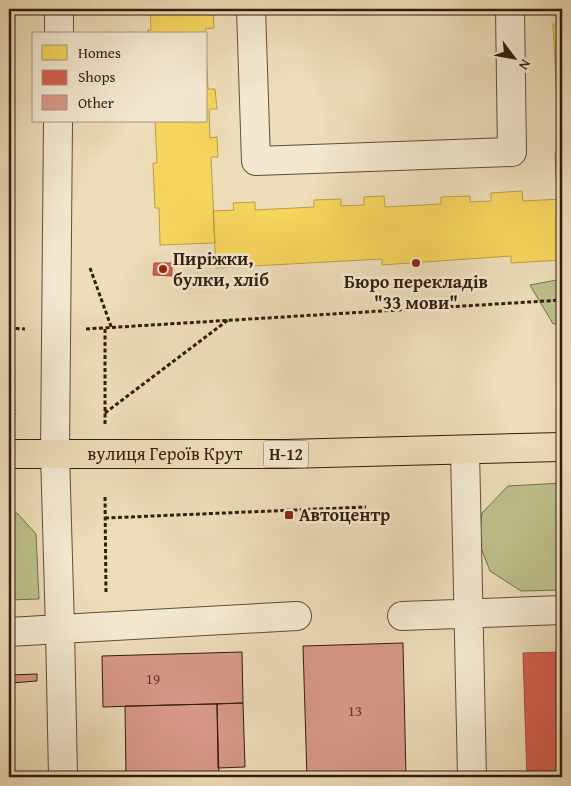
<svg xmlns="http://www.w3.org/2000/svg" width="571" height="786" font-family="'Gentium Book Plus',serif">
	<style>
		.green { fill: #bcc08c; stroke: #786e4e }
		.homes { fill: #f6d55c; stroke: #bc9d45 }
		.shops { fill: #d6604d; stroke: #a64b3a }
		.building { fill: #d89989; stroke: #351b0f }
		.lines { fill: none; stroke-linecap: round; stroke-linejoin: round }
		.minor-casing { stroke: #634c39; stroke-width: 30 }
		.major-casing { stroke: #351b0f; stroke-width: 30 }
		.path { stroke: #351b0f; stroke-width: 3; stroke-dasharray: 4 2.5; stroke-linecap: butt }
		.minor { stroke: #f3e9d1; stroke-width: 28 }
		.major { stroke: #edddb8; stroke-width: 28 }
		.poi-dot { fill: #8f2418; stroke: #f3e9d1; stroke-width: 2 }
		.labels { text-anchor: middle; stroke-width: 5; stroke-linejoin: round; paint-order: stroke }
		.number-label { font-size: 15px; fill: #5e3a2e }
		.shield { fill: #f3e9d1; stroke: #6e5949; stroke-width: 1 }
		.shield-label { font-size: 16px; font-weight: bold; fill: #351b0f }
		.poi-label { font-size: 18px; font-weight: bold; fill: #351b0f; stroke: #f3e9d1; text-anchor: start }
		.street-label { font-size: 18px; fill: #351b0f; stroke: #f3e9d1 }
	</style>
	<rect width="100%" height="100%" fill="#edddb8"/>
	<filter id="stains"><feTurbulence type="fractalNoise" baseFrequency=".004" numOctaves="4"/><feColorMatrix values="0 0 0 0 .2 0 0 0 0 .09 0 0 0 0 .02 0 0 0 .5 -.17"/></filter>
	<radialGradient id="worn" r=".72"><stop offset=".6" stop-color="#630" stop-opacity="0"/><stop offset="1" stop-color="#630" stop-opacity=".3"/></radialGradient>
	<!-- green -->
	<path class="green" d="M562,279V324H553L530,285Z
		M562,483V590L521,591L490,571L478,540L482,513L508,486Z
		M9,513H17L36,534L39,599L9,600Z"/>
	<!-- homes -->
	<path class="homes" d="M150,9H213L214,28L205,29L206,34H148V30H151Z
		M561,9H562V100L557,101L553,24H562Z
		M206,51L208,89H215L217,109H209L210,138L217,137L218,157H211L215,243L160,245L159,208H155L153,163H157L155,121H206Z
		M555,153H562V179H556Z
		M522,191L523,201L562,199V260L511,263V256L382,265V259L216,268L213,211L234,210L233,203L255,202V210L314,207V200L341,199V206L364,205V197L384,196L385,207L441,204V197L470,196V202L491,201V193Z"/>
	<!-- shops -->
	<path class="shops" d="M154,263H172V276L153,275Z
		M562,652V777H527L523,653Z"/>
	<!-- building -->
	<path class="building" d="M403,643L406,777H307L303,646Z
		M242,652L243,703L103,707L102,656Z
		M37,674V681L11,683V675Z
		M243,703L245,767L218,768L217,704Z
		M217,704L219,777H126L125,706Z"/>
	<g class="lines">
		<defs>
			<path id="minor" d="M251,9L256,161L512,152L510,9
				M59,34V9
				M465,450L472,777
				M402,616L562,610
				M9,632L60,629L55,453L58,121
				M63,777L60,629L297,616"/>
			<g id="major">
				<path id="s1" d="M9,454H285L562,447"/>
			</g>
		</defs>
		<!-- minor casing -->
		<use href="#minor" class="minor-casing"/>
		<!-- major casing -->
		<use href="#major" class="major-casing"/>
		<!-- path -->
		<path class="path" d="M90,268L112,329
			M9,328L25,329
			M11,329L14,415
			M86,329L562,300
			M105,329V424
			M105,413L228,320
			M105,497L106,594
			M9,503L12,499
			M105,518L366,507"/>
		<!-- minor -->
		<use href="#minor" class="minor"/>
		<!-- major -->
		<use href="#major" class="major"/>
	</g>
	<!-- markers -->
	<g class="poi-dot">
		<circle cx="416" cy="263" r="5"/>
		<circle cx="163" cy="269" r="5"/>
		<rect x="284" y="510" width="10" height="10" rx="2.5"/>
	</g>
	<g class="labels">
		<!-- number labels -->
		<g class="number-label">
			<text x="153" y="684">19</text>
			<text x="355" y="716">13</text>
		</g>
		<!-- shield labels -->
		<rect class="shield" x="263.5" y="440.5" width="45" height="27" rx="4"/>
		<g class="shield-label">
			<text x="286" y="460">Н-12</text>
		</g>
		<!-- poi labels -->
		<g class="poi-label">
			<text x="173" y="265">Пиріжки,<tspan x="173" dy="21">булки, хліб</tspan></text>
			<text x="416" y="288" text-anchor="middle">Бюро перекладів<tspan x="416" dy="21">"33 мови"</tspan></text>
			<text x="299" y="521">Автоцентр</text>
		</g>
		<!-- street labels -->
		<g class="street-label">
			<text dy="6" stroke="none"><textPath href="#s1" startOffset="156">вулиця Героїв Крут</textPath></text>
		</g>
	</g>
	<!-- margin -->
	<rect width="571" height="786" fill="none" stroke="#edddb8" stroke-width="30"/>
	<rect x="10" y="10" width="551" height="766" fill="none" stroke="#351b0f" stroke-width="2.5"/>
	<rect x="15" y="15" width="541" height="756" fill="none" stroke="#351b0f"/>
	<!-- legend -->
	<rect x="32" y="32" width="175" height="90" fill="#f3e9d1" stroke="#a79783"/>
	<rect x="42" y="45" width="25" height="15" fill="#f6d55c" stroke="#a79783"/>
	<text x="78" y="58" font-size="15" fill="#351b0f">Homes</text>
	<rect x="42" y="70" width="25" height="15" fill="#d6604d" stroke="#a79783"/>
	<text x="78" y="82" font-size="15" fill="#351b0f">Shops</text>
	<rect x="42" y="95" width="25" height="15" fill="#d89989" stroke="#a79783"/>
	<text x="78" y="108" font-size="15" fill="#351b0f">Other</text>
	<!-- north arrow -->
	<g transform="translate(514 58) rotate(122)" stroke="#f3e9d1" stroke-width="4" paint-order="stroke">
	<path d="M0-4L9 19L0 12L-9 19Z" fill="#351b0f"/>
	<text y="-8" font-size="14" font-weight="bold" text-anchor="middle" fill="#351b0f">N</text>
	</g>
	<rect width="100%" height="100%" filter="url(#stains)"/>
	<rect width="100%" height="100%" fill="url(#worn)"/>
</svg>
